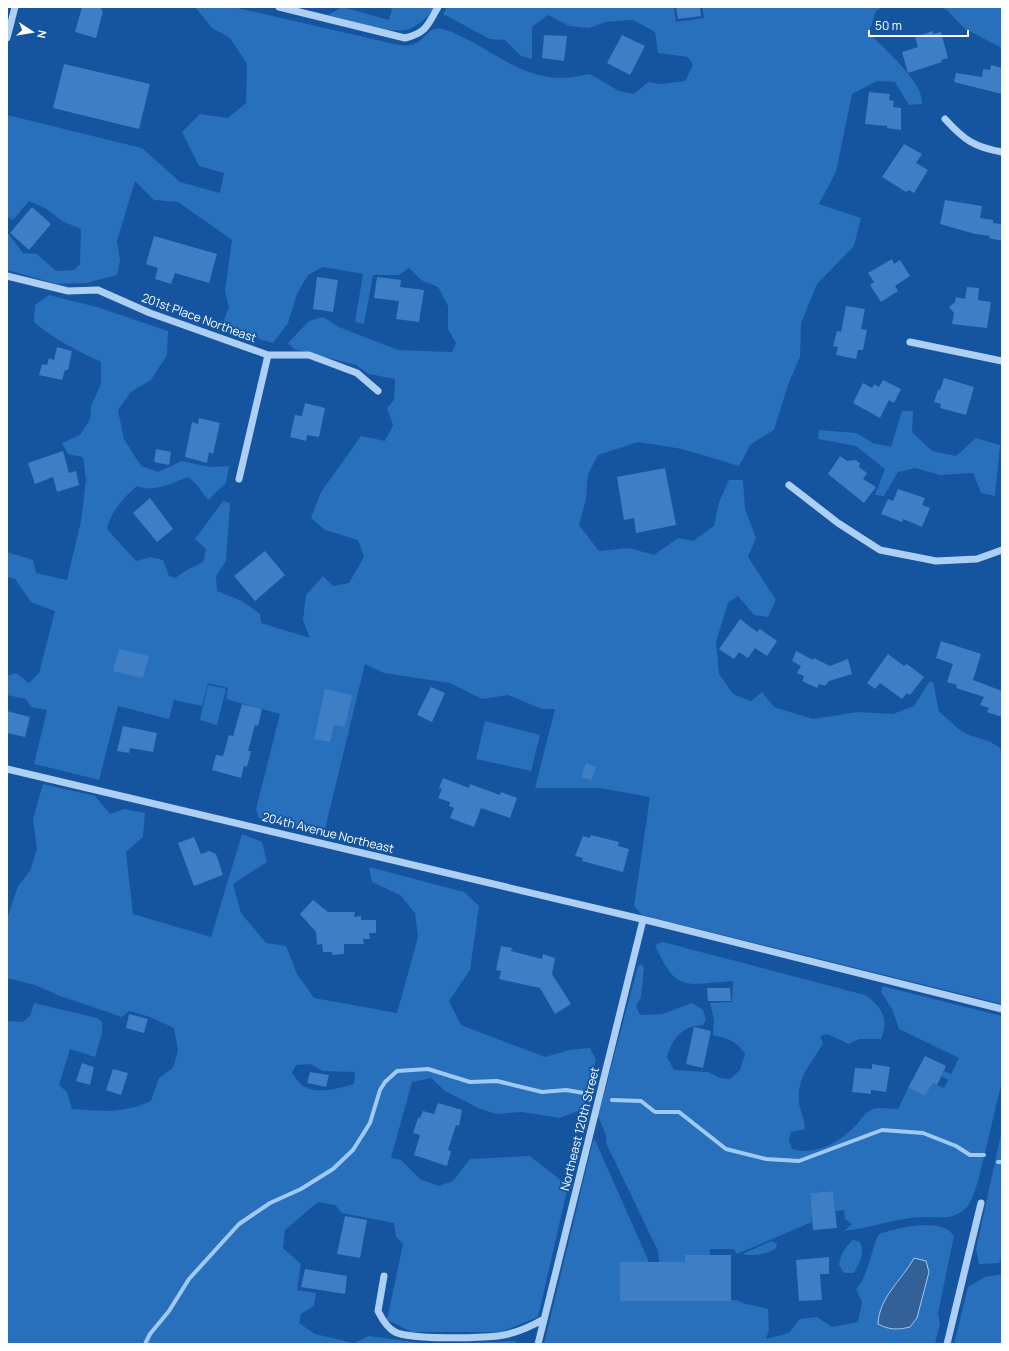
<svg xmlns="http://www.w3.org/2000/svg" width="1009" height="1351" font-family="Manrope,sans-serif">
	<style>
		.green { fill: #286fbc; fill-rule: evenodd }
		.water { fill: #336197; stroke: #9fcaf6 }
		.lines { fill: none; stroke-linecap: round; stroke-linejoin: round }
		.stream { stroke: #9fcaf6; stroke-width: 4 }
		.building { fill: #3d7ec5 }
		.minor { stroke: #adcff3; stroke-width: 7 }
		.labels { text-anchor: middle; stroke-width: 3.5; stroke-linejoin: round; paint-order: stroke }
		.street-label { font-size: 12px; fill: #fff; stroke: #15549e }
	</style>
	<rect width="100%" height="100%" fill="#15549e"/>
	<!-- green -->
	<path class="green" d="M195,7H233L399,45C404,45 410,46 414,44C425,41 429,25 443,29C485,42 516,79 563,78C572,78 581,75 590,74L619,91L634,94L648,82L661,84L685,81L693,65L688,57L658,53L655,32L633,20L606,22L589,28L569,26L548,15L532,27V59L521,56L505,40L490,39L443,14L447,7H674L676,22L704,18L702,7H883L876,11L869,33C884,49 924,82 922,104L909,105L895,82L877,81L852,94L836,172L819,204L861,218L854,246L817,284L801,323L800,357L788,385L774,430L751,444L739,466L682,449L638,442L598,455L588,474L586,499L579,525L599,551L629,548L654,555L678,538L693,541L714,526L719,502L729,480H743L745,509L756,538L748,557L776,600L768,617L754,615L738,596L728,603L716,642L719,674L733,694L751,701L762,692L774,707L813,719L857,712L893,714L914,706L929,682H933L939,712C947,717 956,728 963,732C976,739 991,739 1002,750V1004L642,915L634,906L650,797L600,788H535L555,709H542L508,695L482,699L450,683L384,673L365,664L324,833L259,818L256,809L280,714L226,699L228,688L208,683L202,706L174,700L169,719L118,706L99,780L34,764L47,710L31,707L26,699L7,695V676L16,673L29,683L39,673L55,611L31,602L15,579L7,577V552L33,560L36,573L67,580L81,521L86,480L83,457L68,454L62,443L80,435L90,419L91,406L101,384V362C77,351 54,339 34,322L35,305L49,295L97,307L168,331L167,355L151,380L131,392L118,410L124,439L141,466L158,472L182,461L210,467L229,466L226,483L208,500L196,484L188,477C172,483 154,493 137,486C124,498 111,510 107,529L136,561L150,557L163,560L169,576L175,578L187,570L203,562L206,549L195,539L223,501L230,503L226,561L216,576L217,591L242,601L260,614L261,623L310,638L303,620L306,595L323,576L333,586L349,583L364,557L358,540L325,530L311,518L321,492L361,436L385,441L393,425L387,408L394,400L395,379L369,374L356,365L294,349L288,343L309,321L323,317L339,327L398,350L452,352L456,343L448,329V306L438,287L421,280L409,268L399,275H373L364,324L355,322L363,274L323,267L308,275L297,294L288,323L273,343L221,328L229,307L225,291L232,240L178,202L154,200L135,181L117,241L120,260L117,275L86,283L57,284L7,270V232L23,253L37,254L56,271L74,270L80,264L81,229L62,221L45,208L29,201L13,220L7,217V115L142,148L180,182L220,193L224,173L199,166L182,132L200,114L228,118L246,103L247,64L230,38L212,28Z
		M342,7L389,20L392,9L384,7H435C430,16 416,28 406,30C384,33 350,20 328,15Z
		M942,7H1002V48L965,29L948,11Z
		M902,411H913L912,432L932,451L956,456L976,438L1000,445L995,496L981,493L973,473L940,475L915,468L898,472L884,496L875,495L885,469L856,446L818,439L819,430L856,433L873,443L891,447Z
		M208,685L226,689L217,725L200,720Z
		M485,721L540,735L531,771L476,759Z
		M43,784L95,796L110,814L124,809L145,813L143,837L126,852L133,914L211,937L242,834L262,842L267,862L233,884L241,913L266,943L286,946L297,974L314,998L397,1013L418,937L415,913L400,895L372,882L369,867L464,892L479,906L470,970L449,1001L461,1025L545,1057L569,1050L590,1048L596,1060L583,1109L560,1118L521,1112L496,1114L478,1108L445,1091L431,1078L412,1082L391,1158L401,1160L420,1179L439,1186L453,1181L470,1159L530,1156L568,1186L538,1317L501,1332H412L387,1320L403,1244L396,1237L394,1223L342,1213L335,1205L318,1202L285,1230L283,1248L301,1264L297,1290L316,1293L314,1306L301,1314L299,1323L315,1334L354,1343L369,1336L428,1344L515,1341L517,1344H7V1021L23,1022L30,1016L34,1003L97,1018L102,1022V1033L95,1057L70,1049L59,1085L67,1092L72,1109C104,1111 121,1114 151,1101L159,1078L173,1068L178,1050L174,1028L150,1017L129,1011L122,1017L60,996L35,985L7,978V919L18,886L30,871L37,849L33,819ZM310,1064L323,1071L355,1072L354,1084C338,1088 318,1095 303,1086C299,1083 295,1077 292,1073L296,1065Z
		M663,942L865,995C881,1006 890,1019 881,1039H859L849,1044L827,1034L820,1036L823,1043C811,1065 797,1076 799,1102C800,1112 805,1119 805,1129L791,1132L789,1140L792,1149C814,1156 838,1143 853,1128C861,1121 863,1113 873,1109C880,1107 890,1109 898,1109L908,1088L925,1096L933,1083L944,1088L948,1080L941,1076L944,1071L951,1074L959,1058L899,1029L892,1009L881,992L882,986L1002,1016V1081L978,1182C974,1191 972,1203 964,1210C952,1220 938,1217 923,1217C896,1218 871,1228 844,1231L852,1224L845,1219L844,1210L835,1211L833,1191L810,1193L812,1222L737,1254L734,1249H710V1255L685,1262H659L658,1251L606,1143V1135L598,1116L638,966L642,964L644,968L641,997L636,1006L640,1015L662,1014L692,1003L703,1010L706,1019L703,1025C683,1025 672,1039 667,1057L674,1070L708,1072L720,1078L730,1079L740,1070L745,1054C737,1041 727,1038 713,1035L714,1020L710,1003L732,1002L733,981C685,984 677,994 655,945Z
		M1002,1130V1260L998,1263L979,1264L976,1249Z
		M595,1140L649,1262H620V1301L737,1300L746,1304L768,1309L769,1330L766,1339L789,1333L800,1319L817,1317L832,1327L858,1322L862,1302L856,1289C869,1275 870,1252 879,1234C897,1228 942,1216 954,1236L938,1313L940,1324L935,1344H544L593,1141Z
		M853,1240L860,1242C865,1254 860,1262 854,1273H844L839,1265C841,1254 844,1248 853,1240Z
		M772,1241L777,1244L776,1248C767,1255 757,1255 745,1255L744,1253Z
		M1002,1274V1344H954L968,1287L985,1277Z"/>
	<!-- water -->
	<path class="water" d="M914,1258L926,1261L929,1272L917,1318L910,1327C898,1330 889,1330 878,1324C879,1297 902,1280 914,1258Z"/>
	<g class="lines">
		<!-- stream -->
		<path class="stream" d="M612,1100L641,1101L655,1112H679L726,1149L766,1159L799,1161L882,1130L923,1133L956,1146L970,1155H984
			M998,1162H1002
			M145,1344L150,1334L169,1311L189,1279L239,1224L270,1203L301,1189L333,1169L353,1150L370,1123L380,1090L385,1082L397,1071L428,1069L470,1082L497,1081L542,1092L566,1090L584,1093"/>
	</g>
	<!-- building -->
	<path class="building" d="M82,7H102L101,10L103,11L96,38L75,32Z
		M676,7H700L701,16L678,19Z
		M933,31V34L941,32L948,58L941,60L942,62L908,73L902,52L918,47L915,37Z
		M544,35L567,36L564,61L542,58Z
		M622,35L645,46L630,75L607,63Z
		M64,64L150,84L139,129L53,108Z
		M991,65L1002,68V94L954,82L956,73L982,77L983,69L990,70Z
		M869,92L890,94L889,100L894,101L893,107L901,108V130L887,128V126L865,124Z
		M904,144L922,154L916,163L928,170L914,193L909,190L906,192L882,177Z
		M945,200L982,206L980,218L993,220V223L1002,224V241L989,238L990,236L975,234L940,224Z
		M32,207L51,224L29,250L10,233Z
		M154,236L217,254L209,283L175,273L171,284L155,279L158,268L146,264Z
		M892,259L894,264L900,260L910,276L895,286L898,291L881,302L870,285L874,282L868,273Z
		M317,277L338,280L333,312L313,309Z
		M377,277L401,280L400,287L424,290L419,322L396,319L399,301L374,298Z
		M967,287L979,288L978,300L991,302L987,328L952,324L954,313L949,307L955,302L956,297L965,299Z
		M846,306L865,309L861,329L867,330L863,350H858L856,359L836,355L838,347L833,346L837,331L841,332Z
		M57,347L72,351L68,370H65L62,380L39,375L42,364L47,365L49,358L54,360Z
		M944,378L974,387L966,415L940,408L941,404L934,402L938,390H940Z
		M883,380L901,389L894,403L889,400L880,418L853,403L863,383L872,388L874,384L879,387Z
		M305,403L325,408L319,437L307,435L306,441L290,437L295,415L302,416Z
		M199,418L220,423L213,454L209,452L207,463L185,457L192,422L198,424Z
		M156,449L171,452L169,465L154,462Z
		M63,451L69,473L76,471L79,485L57,492L53,477L35,484L28,463Z
		M840,456L847,461L855,460L860,463L859,467L867,473L863,479L876,487L864,503L828,474Z
		M665,468L676,525L636,533L634,518L624,520L617,477Z
		M898,489L925,498L922,505L930,508L922,527L903,519L902,522L881,514L888,499L893,501Z
		M150,498L173,529L157,542L133,513Z
		M265,551L285,575L255,601L234,576Z
		M740,619L757,632L760,629L777,641L767,656L755,648L748,658L739,652L734,659L719,649Z
		M941,641L981,654L973,680L1002,691V717L987,712L989,708L980,705L984,697L956,688L957,685L947,682L953,664L936,658Z
		M119,649L149,656L143,678L113,671Z
		M796,651L813,660L814,658L830,666L848,659L852,674L829,681L825,686L819,684L817,688L802,681L804,676L797,673L801,666L792,661Z
		M888,654L904,666L907,664L924,677L910,695L907,693L902,699L880,683L875,689L867,683Z
		M431,687L445,693L432,722L417,715Z
		M325,689L352,695L345,727L334,725L330,742L314,739Z
		M242,704L262,709L258,726L255,725L248,751H251L247,767L244,766L241,778L212,770L216,755L223,756L229,735L233,736Z
		M7,711L30,717L25,737L7,733Z
		M123,726L157,733L153,752L130,748L129,753L117,751Z
		M586,763L596,767L591,780L581,777Z
		M443,778L469,788L470,784L500,795L501,792L517,798L510,818L481,808L474,827L450,818L454,808L449,806L450,802L438,798L442,789L439,788Z
		M591,835L619,842L618,846L629,849L623,872L582,861L583,858L575,856L583,836L590,838Z
		M194,837L201,854L209,851L216,854L223,875L194,886L178,843Z
		M313,900L328,912H355L354,917L361,916V920H376V933H369L370,939H363L364,944H344V954L332,955V952H323L322,944L317,945L316,932L300,914Z
		M501,946L512,948L511,951L542,959L543,954L555,958L552,974L571,1004L555,1014L540,988L499,979L501,971L496,970Z
		M707,988H730L731,1001H708Z
		M129,1014L148,1019L144,1033L126,1028Z
		M694,1027L711,1031L703,1068L686,1064Z
		M925,1056L946,1066L937,1085L933,1083L925,1096L908,1088Z
		M82,1063L94,1067L90,1085L76,1081Z
		M872,1064L890,1067L886,1092L871,1090V1094L852,1092L855,1068L872,1069Z
		M113,1069L128,1073L121,1095L106,1090Z
		M310,1072L329,1075L326,1087L307,1083Z
		M438,1103L462,1110L459,1126L456,1125L448,1150L451,1151L447,1166L414,1155L420,1135L413,1133L418,1118H420L423,1111L434,1114Z
		M833,1191L837,1228L813,1230L810,1193Z
		M345,1216L367,1220L360,1258L337,1254Z
		M685,1255H731V1301H620V1262H685Z
		M829,1257V1274H820L822,1300L799,1301L796,1260Z
		M305,1269L347,1276L345,1294L301,1287Z"/>
	<g class="lines">
		<!-- minor -->
		<path class="minor" d="M279,7L405,38C426,33 428,25 438,7
			M7,38L15,7
			M945,119C964,140 974,147 1002,152
			M7,276L68,291L98,290L150,313L268,355H309L357,373L378,391
			M910,342L1002,361
			M239,479L268,355
			M789,485L838,523L880,550L936,561L977,559L1002,550
			M7,769L654,922L1002,1009
			M384,1276L378,1311C382,1319 387,1328 395,1332C411,1340 479,1338 498,1336C514,1334 530,1327 544,1319
			M538,1344L643,920
			M947,1344L981,1203"/>
	</g>
	<g class="labels">
		<!-- street labels -->
		<g class="street-label">
			<text transform="translate(199 318) rotate(20)" y="4">201st Place Northeast</text>
			<text transform="translate(328 833) rotate(14)" y="4">204th Avenue Northeast</text>
			<text transform="translate(580 1129) rotate(-76)" y="4">Northeast 120th Street</text>
		</g>
	</g>
	<!-- border -->
	<rect width="1009" height="1351" fill="none" stroke="#ffffff" stroke-width="16"/>
	<!-- north arrow -->
	<g transform="translate(32 32) rotate(102)" stroke="#15549e" stroke-width="3" paint-order="stroke">
	<path d="M0-3L7 15L0 10L-7 15Z" fill="#ffffff"/>
	<text y="-6" font-size="11" font-weight="bold" text-anchor="middle" fill="#ffffff">N</text>
	</g>
	<!-- scale -->
	<path d="M869 30v6h99v-6" fill="none" stroke="#ffffff" stroke-width="2"/>
	<text x="875" y="30" font-size="12" fill="#ffffff" stroke="#15549e" stroke-width="3" paint-order="stroke">50 m</text>
</svg>
